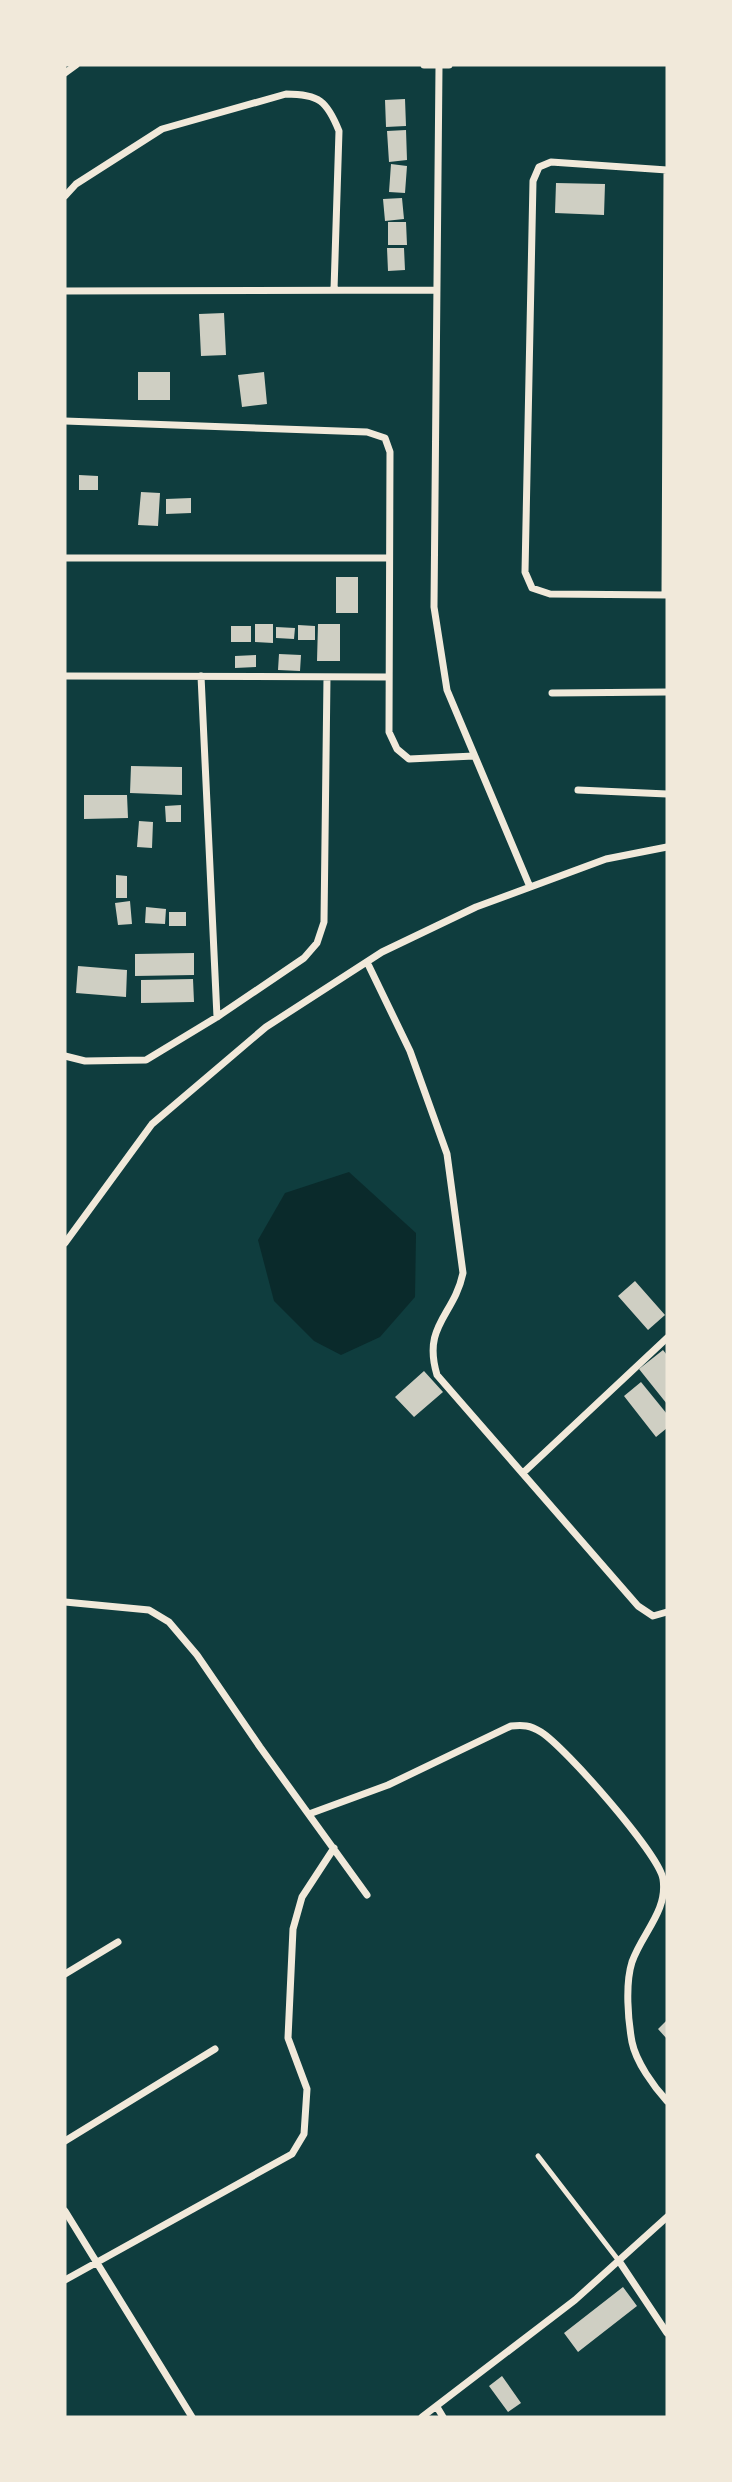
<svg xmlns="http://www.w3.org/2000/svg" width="732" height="2482" font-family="Arial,sans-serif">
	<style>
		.water { fill: #0a2a2b }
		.building { fill: #cfcfc3 }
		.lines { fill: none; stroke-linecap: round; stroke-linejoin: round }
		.service { stroke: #f1e9da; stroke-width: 5 }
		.minor { stroke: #f1e9da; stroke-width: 7 }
	</style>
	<rect width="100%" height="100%" fill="#0f3d3e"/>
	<!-- water -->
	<path class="water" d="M349,1172L416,1233L415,1297L380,1337L341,1355L314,1341L274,1301L258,1240L285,1193Z"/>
	<!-- building -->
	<path class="building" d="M405,99L406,126L386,127L385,100Z
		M406,130L407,160L389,162L387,131Z
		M391,164L407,166L405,193L389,192Z
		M556,183L605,184L604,215L555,213Z
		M402,198L404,219L385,221L383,199Z
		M388,222H406L407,245H388Z
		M387,248H404L405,270L388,271Z
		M224,313L226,355L201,356L199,314Z
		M138,372H170V400H138Z
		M264,372L267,404L242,407L238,375Z
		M79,475L98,476V490H79Z
		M141,492L160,493L158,526L138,525Z
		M191,498V513L166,514V499Z
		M336,577H358V613H336Z
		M255,624H273V643L255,642Z
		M318,624H340V661H317Z
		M298,625L315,626V640H298Z
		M231,626H251V642H231Z
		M276,627L295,628L294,639L276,638Z
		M279,654L301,655L300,671L278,670Z
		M256,655V667L235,668V656Z
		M131,766L182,767V795L130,793Z
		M84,795H127L128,818L84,819Z
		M181,805V822H166L165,806Z
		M139,821L153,822L152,848L137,847Z
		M116,875L127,876V898H116Z
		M130,901L132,924L118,925L115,903Z
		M146,907L166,909L165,924L145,923Z
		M169,912H186V926H169Z
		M194,953V975L135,976V954Z
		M78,966L127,970L126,997L76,993Z
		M193,979L194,1002L141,1003V980Z
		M635,1281L665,1315L648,1330L618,1296Z
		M663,1350L667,1355V1404L639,1369Z
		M424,1371L443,1392L414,1417L395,1397Z
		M641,1382L667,1414V1428L656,1437L624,1396Z
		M667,2020V2039L658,2029Z
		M623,2287L637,2306L578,2352L564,2333Z
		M502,2376L521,2403L508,2412L489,2386Z"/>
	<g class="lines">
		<!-- service -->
		<path class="service" d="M538,2156L619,2261"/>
		<!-- minor -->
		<path class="minor" d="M424,65H449
			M439,67L434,607L447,690L530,887
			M65,73L76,65
			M667,170L551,162L539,167L533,181L525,572L532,588L550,594L667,595
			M65,196L76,184L162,129L286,94C319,94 327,101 339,131L334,290
			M65,291L435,290
			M65,421L367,432L385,438L390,452L389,732L397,749L409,759L474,756
			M65,558H388
			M665,595L667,170
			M65,676L389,677
			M201,676L217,1017
			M552,693L667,692
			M578,790L667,794
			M367,962L410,1051L447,1154L463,1273C454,1316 422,1325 437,1375L638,1606L653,1616L667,1612
			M65,1056L85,1061L146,1060L217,1017L304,958L317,943L324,922L327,677
			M65,1243L152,1124L266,1027L382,952L476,907L606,859L667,847
			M524,1472L667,1338
			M65,1602L149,1610L169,1622L197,1655L260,1747L367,1895
			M309,1814L388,1785L511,1726C523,1725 530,1725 541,1732C565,1747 659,1854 663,1879C668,1911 642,1933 632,1962C625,1984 628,2020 632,2042C636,2062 654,2087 667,2101
			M65,1974L118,1942
			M65,2141L215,2049
			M65,2211L192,2417
			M619,2261L667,2333
			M65,2280L292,2154L304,2134L307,2089L288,2038L293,1929L302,1897L334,1848
			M437,2407L443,2417
			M422,2417L575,2300L667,2217"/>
	</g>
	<!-- border -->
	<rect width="732" height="2482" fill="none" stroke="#f1e9da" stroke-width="133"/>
</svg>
